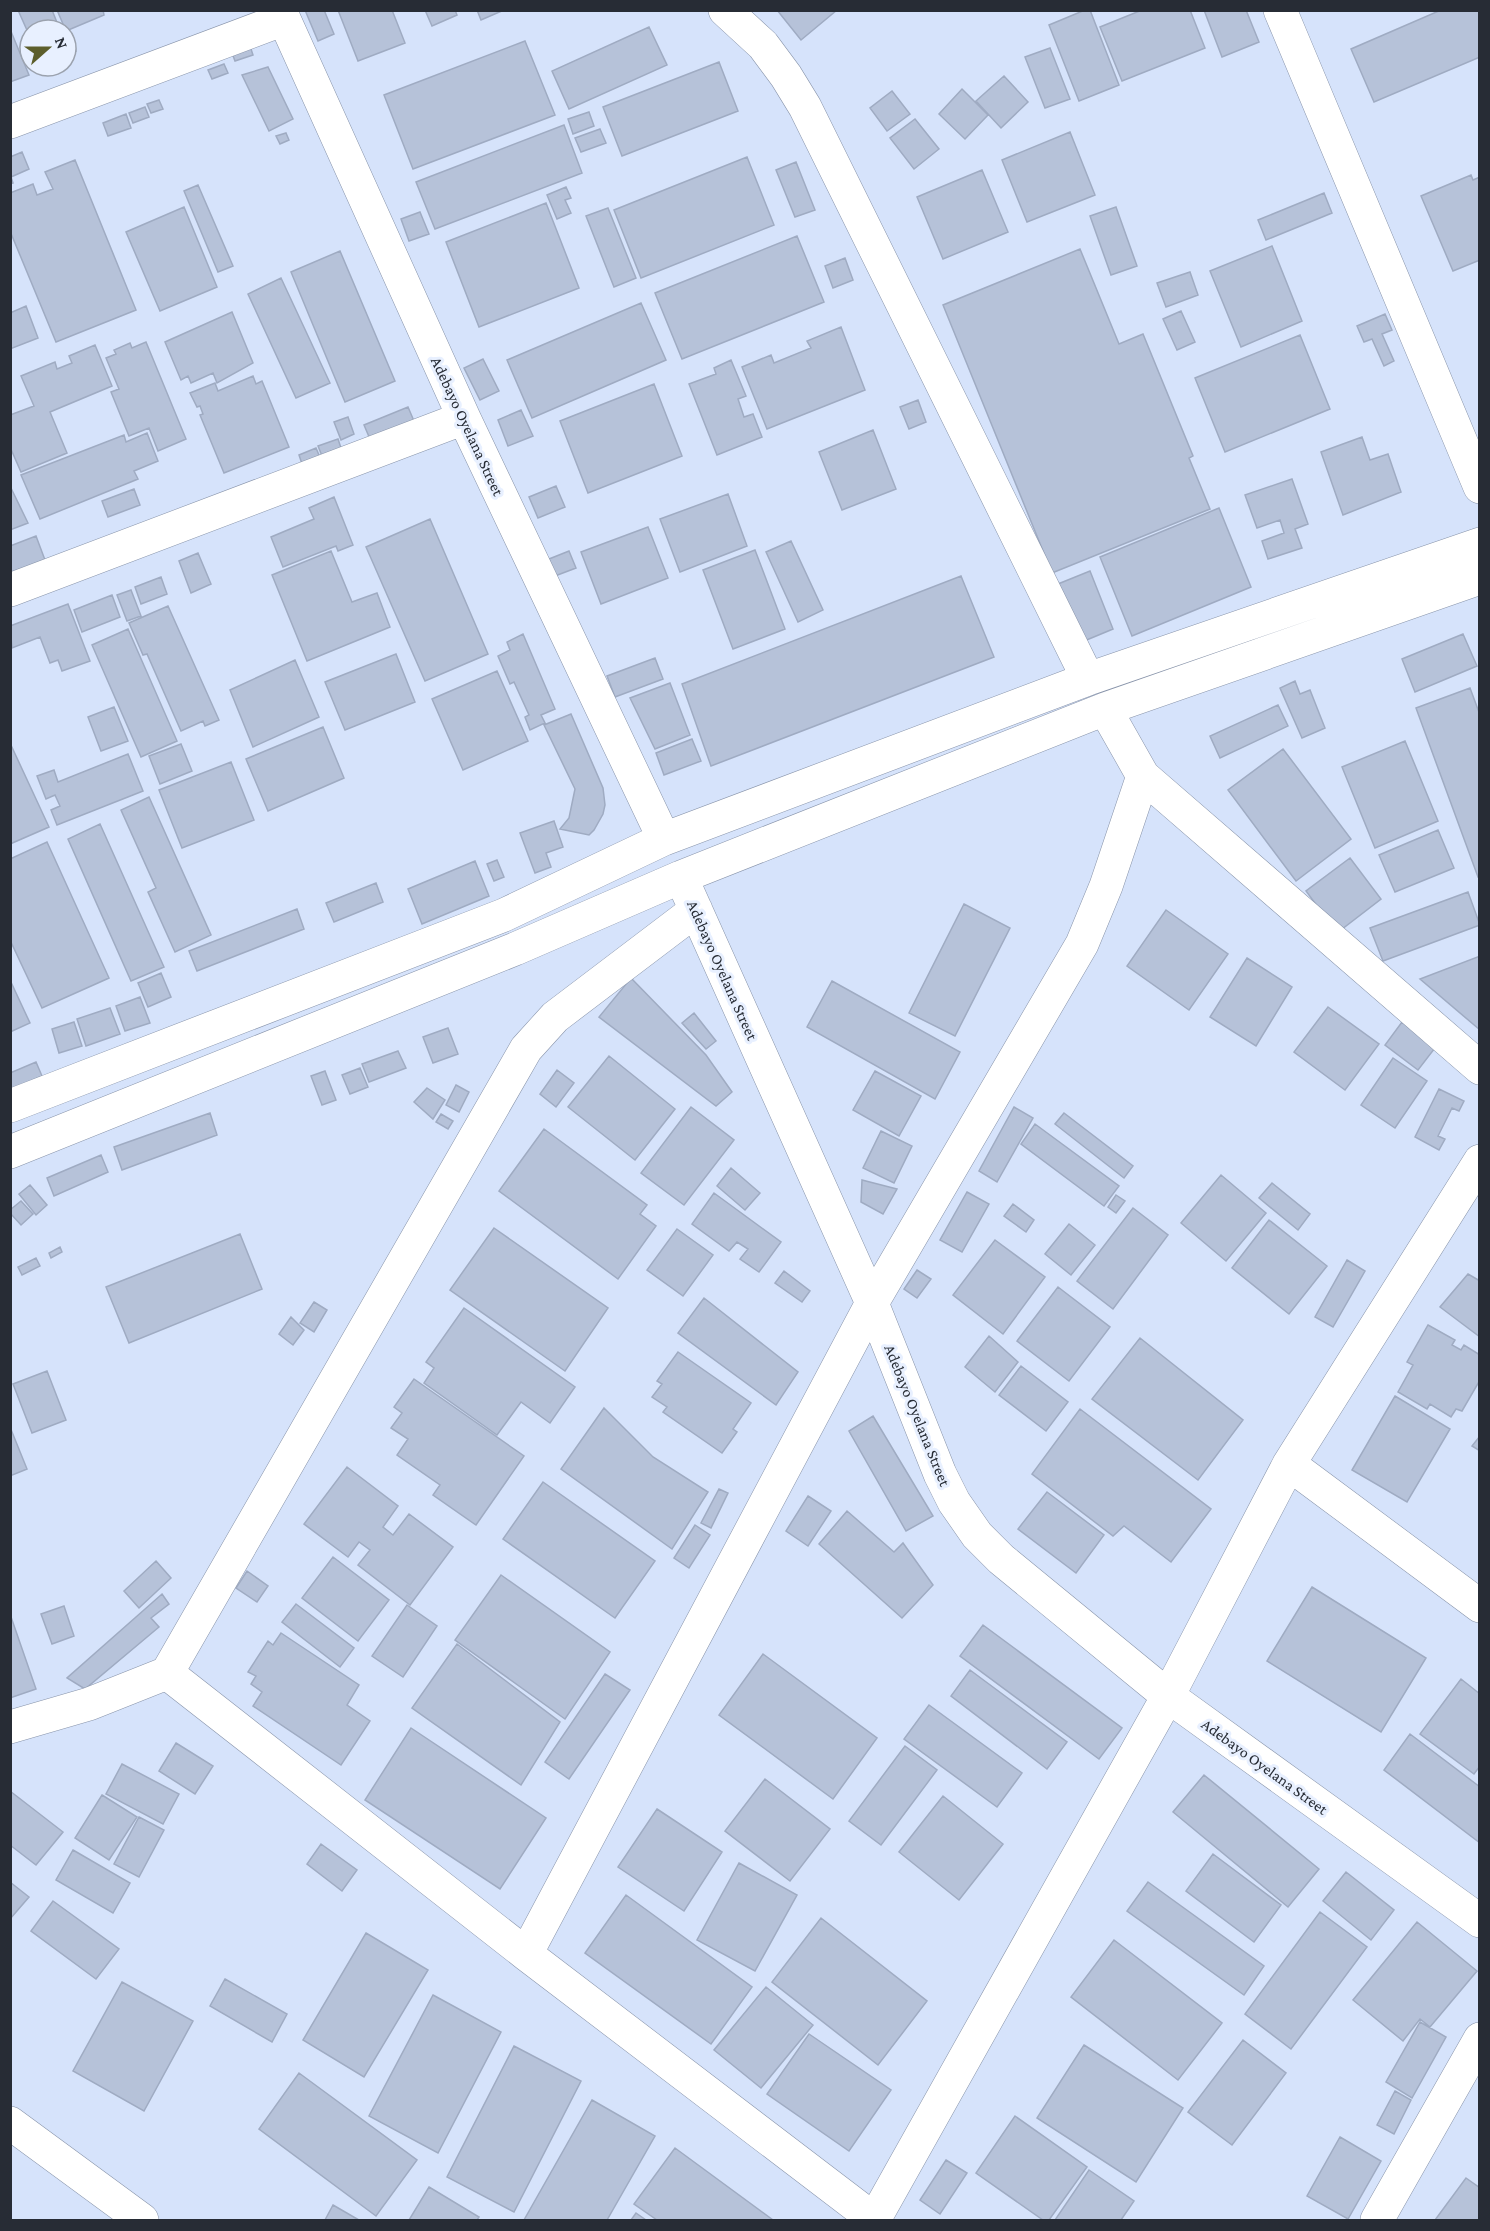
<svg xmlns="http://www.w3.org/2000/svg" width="1490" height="2231" font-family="'Crimson Pro',serif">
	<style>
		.building { fill: #b6c2d9; stroke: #9fabc2; stroke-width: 1.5 }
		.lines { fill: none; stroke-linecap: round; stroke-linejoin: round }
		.street-casing { stroke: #8894aa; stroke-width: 34 }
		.street { stroke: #fff; stroke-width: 33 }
		.labels { text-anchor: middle; stroke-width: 6; stroke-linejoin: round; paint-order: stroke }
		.street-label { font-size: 16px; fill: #272c35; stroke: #e8f0ff }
	</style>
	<rect width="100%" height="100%" fill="#d6e3fb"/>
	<!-- building -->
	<path class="building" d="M18,10H52L60,30H30V37Z
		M57,10H103L104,15L66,31Z
		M305,10H324L334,34L318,41Z
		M338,10H392L405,43L358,61Z
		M425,10H455L457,15L432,26Z
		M477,10H504L481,20Z
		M777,10H837L801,40Z
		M1085,10H1090L1119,85L1079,101L1049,25Z
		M1142,10H1190L1205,48L1122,81L1100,27Z
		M1204,10H1246L1259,42L1222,57Z
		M1441,10H1480V57L1374,102L1351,49Z
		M649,27L667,65L569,109L552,71Z
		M10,29L29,75L10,82Z
		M525,41L555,115L413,169L384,95Z
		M72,42L76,51L69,54L66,44Z
		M250,46L253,55L235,61L232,53Z
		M1050,48L1070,99L1045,108L1025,57Z
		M719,62L738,111L622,156L603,107Z
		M224,64L228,73L212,79L208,70Z
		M268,67L293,119L269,131L242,75Z
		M1004,76L1028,102L1001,128L976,101Z
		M962,89L988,115L965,139L939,114Z
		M892,91L910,114L887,131L870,108Z
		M159,100L163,109L151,113L147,104Z
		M145,107L149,117L133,123L129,113Z
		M589,112L594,126L573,134L568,119Z
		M126,114L131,128L108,136L103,123Z
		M915,119L939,149L914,169L890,138Z
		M564,125L582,173L435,229L416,182Z
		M600,129L606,143L581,152L575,138Z
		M1070,132L1095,195L1027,222L1002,160Z
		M286,133L289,140L280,144L276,136Z
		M22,152L29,169L11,177L13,183L10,184V157Z
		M747,157L774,225L641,278L614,210Z
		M75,160L136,310L56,342L10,231V193L33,184L37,195L53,189L45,172Z
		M796,162L815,210L795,217L776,170Z
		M982,170L1008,232L943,259L917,197Z
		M1471,175L1473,180L1480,177V260L1453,271L1421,196Z
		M198,185L233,266L218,272L184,191Z
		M566,187L571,198L565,200L571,213L557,219L547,195Z
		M1324,193L1332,213L1266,240L1258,220Z
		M546,203L579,288L479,327L446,242Z
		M184,207L217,287L160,311L126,232Z
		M1116,207L1137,266L1111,275L1090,216Z
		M608,208L636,278L614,287L586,216Z
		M420,212L429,234L409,241L401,219Z
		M797,236L824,302L682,359L655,293Z
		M1272,246L1302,321L1241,347L1210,271Z
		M1080,249L1119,344L1143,334L1193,456L1189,458L1210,509L1052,573L943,305Z
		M340,251L395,381L345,402L291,272Z
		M845,258L853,280L833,288L825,266Z
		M1190,272L1198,295L1166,307L1157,283Z
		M281,278L330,383L296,398L248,294Z
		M641,303L666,360L532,418L507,360Z
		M26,306L38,338L10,349V313Z
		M1181,311L1195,342L1177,350L1163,319Z
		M232,312L253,363L217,383L213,373L191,383L188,376L181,380L165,342Z
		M1385,314L1392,330L1382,334L1394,361L1384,366L1372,339L1364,342L1357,326Z
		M841,327L865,390L767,429L742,367L771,355L774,363L811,348L807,341Z
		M1300,335L1330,409L1225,452L1195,378Z
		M146,342L186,439L158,451L149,428L129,436L111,392L119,389L106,358L116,354L114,350L130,343L132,348Z
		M95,345L112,386L50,412L67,453L21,472L10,447V415L34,406L21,376L55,362L57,369L72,363L69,356Z
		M483,359L499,391L480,400L464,368Z
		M731,360L746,396L738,399L744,417L753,414L762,437L717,455L689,384L716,374L714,368Z
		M253,376L256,384L262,381L289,447L224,473L200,415L203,414L200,406L197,407L190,393L215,383L218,391Z
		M654,384L682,456L588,493L560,421Z
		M918,400L926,422L909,429L900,407Z
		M408,407L414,421L370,439L364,425Z
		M521,410L533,436L508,446L498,420Z
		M348,417L354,434L341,440L334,422Z
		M873,430L896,489L842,510L819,452Z
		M147,433L158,461L134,471L138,479L40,519L21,475L124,435L126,442Z
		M1362,437L1370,460L1388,454L1401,492L1343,515L1321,452Z
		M338,439L343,454L324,461L318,446Z
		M316,448L322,462L304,470L299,455Z
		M1292,479L1308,524L1295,529L1302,548L1268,559L1262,541L1284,533L1280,520L1257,528L1245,495Z
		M10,486L28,523L10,530Z
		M556,486L565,507L538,518L529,497Z
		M134,489L140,505L108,517L102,501Z
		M728,494L747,546L680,572L660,519Z
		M334,497L353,545L338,551L336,546L283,567L271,537L314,519L309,508Z
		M1219,508L1251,587L1132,636L1100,557Z
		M430,519L488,654L425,681L366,547Z
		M648,527L668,578L601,604L581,552Z
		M36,536L45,560L10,573V546Z
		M791,541L823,610L798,622L766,552Z
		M755,550L785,629L733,649L703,570Z
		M331,551L352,602L377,593L390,627L307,661L272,575Z
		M569,551L576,568L555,576L549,559Z
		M198,553L211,584L191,593L179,561Z
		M1090,571L1113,629L1077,644L1053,586Z
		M961,576L994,657L711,766L682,684Z
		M161,577L167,594L141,604L135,587Z
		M131,590L141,616L127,621L117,595Z
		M112,595L120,617L82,632L74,610Z
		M68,604L90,661L62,671L58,660L50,663L40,637L12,648L10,626Z
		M168,606L219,720L205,726L203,721L181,731L147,654L143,655L129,623Z
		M128,629L177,741L141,757L92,645Z
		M523,634L555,709L541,715L545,723L530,730L525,717L529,715L514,682L510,684L498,656L510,650L507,642Z
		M1463,634L1477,666L1415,692L1402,659Z
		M396,654L415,702L345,730L325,682Z
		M655,658L663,679L615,697L607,676Z
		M295,660L319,717L253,747L230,690Z
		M497,671L528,741L463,770L432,699Z
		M1295,681L1300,694L1310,690L1325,728L1302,738L1280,688Z
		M670,683L690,735L655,749L630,698Z
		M1470,688L1480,715V876L1478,877L1416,708Z
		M1278,705L1288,726L1220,758L1210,736Z
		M114,707L128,741L101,751L88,717Z
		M571,714L603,788L605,805L603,814L594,830L589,835L560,829L569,818L575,789L544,725Z
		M323,727L344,778L268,811L246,759Z
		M692,739L701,761L664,775L656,753Z
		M1405,741L1438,821L1375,848L1342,767Z
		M10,743L49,827L10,844Z
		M181,744L192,771L160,784L149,756Z
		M1283,749L1351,839L1296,881L1228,790Z
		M128,754L143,791L57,825L51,810L60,806L55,795L46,799L37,776L54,770L58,782Z
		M231,762L254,820L182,848L159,790Z
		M149,797L211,935L175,952L148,892L156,888L121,810Z
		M554,821L563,847L546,853L551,867L535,873L520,833Z
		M100,824L164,967L131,981L68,839Z
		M1438,830L1454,868L1395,892L1379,855Z
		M47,842L109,978L42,1008L10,940V859Z
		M1350,858L1381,899L1337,933L1306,891Z
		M497,860L504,877L494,881L487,864Z
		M475,861L489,896L422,924L408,889Z
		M376,883L383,902L334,922L326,903Z
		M1468,892L1480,925L1383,961L1370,928Z
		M964,904L1010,928L955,1036L909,1013Z
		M297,909L304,929L197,971L189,951Z
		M1166,910L1228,954L1189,1010L1127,966Z
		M1480,956V1030L1420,979Z
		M1247,958L1292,987L1256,1046L1210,1017Z
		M161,973L171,997L148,1007L138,983Z
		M631,978L706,1055L732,1092L716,1106L599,1017Z
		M10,980L30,1023L10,1032Z
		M832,981L960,1052L935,1099L807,1027Z
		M140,997L150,1023L125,1031L116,1006Z
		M1328,1007L1379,1044L1345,1090L1294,1052Z
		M110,1008L120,1034L86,1046L77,1019Z
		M694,1013L716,1041L706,1049L682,1023Z
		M74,1022L82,1046L59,1053L52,1029Z
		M1402,1022L1435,1048L1418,1070L1385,1045Z
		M448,1028L458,1054L433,1063L423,1037Z
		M398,1051L406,1068L369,1082L362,1064Z
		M609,1056L675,1109L635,1160L568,1107Z
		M1393,1058L1427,1081L1395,1128L1361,1105Z
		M36,1062L42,1076L10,1090V1073Z
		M360,1068L368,1087L350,1094L342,1075Z
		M557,1070L574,1083L556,1107L540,1094Z
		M325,1071L336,1100L322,1105L311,1076Z
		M875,1071L921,1096L899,1136L853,1110Z
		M456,1085L469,1092L459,1112L446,1105Z
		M427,1088L445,1100L433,1119L414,1102Z
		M1439,1089L1464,1101L1459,1111L1452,1108L1438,1136L1445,1139L1439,1150L1415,1137Z
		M691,1107L734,1140L684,1205L641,1173Z
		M1014,1107L1033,1118L997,1182L979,1171Z
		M210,1113L217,1135L122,1170L114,1147Z
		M1064,1113L1133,1166L1124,1178L1055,1124Z
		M441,1114L453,1121L448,1129L436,1122Z
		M1035,1124L1119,1186L1104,1206L1021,1144Z
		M544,1129L647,1205L640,1214L656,1226L618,1279L499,1191Z
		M881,1131L912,1146L894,1183L863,1168Z
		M101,1155L108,1172L54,1196L47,1178Z
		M731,1168L760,1193L745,1210L717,1186Z
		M1221,1175L1266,1213L1226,1261L1181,1223Z
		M862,1180L897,1189L883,1214L861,1202Z
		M1272,1183L1310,1214L1298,1230L1259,1198Z
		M30,1185L47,1205L36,1215L19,1194Z
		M967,1192L989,1204L962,1252L940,1240Z
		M714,1193L781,1242L759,1272L740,1259L748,1249L737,1242L729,1251L692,1224Z
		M1116,1195L1125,1201L1116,1213L1108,1207Z
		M21,1201L33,1214L21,1225L10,1213V1210Z
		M1013,1204L1034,1220L1026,1232L1004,1216Z
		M1133,1208L1168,1235L1113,1309L1077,1281Z
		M1269,1220L1327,1266L1289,1314L1232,1268Z
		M1069,1224L1095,1245L1071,1275L1045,1254Z
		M494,1228L608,1308L565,1371L450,1290Z
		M677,1229L713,1255L683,1296L647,1270Z
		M240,1234L262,1289L129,1343L106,1287Z
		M995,1240L1045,1277L1003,1334L953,1295Z
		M60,1247L62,1252L51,1258L49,1253Z
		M36,1258L40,1266L22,1275L18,1267Z
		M1347,1260L1365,1271L1333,1327L1315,1317Z
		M917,1270L931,1279L917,1298L904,1289Z
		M784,1271L810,1291L802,1302L775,1283Z
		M1468,1274L1480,1281V1337L1440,1307Z
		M1058,1287L1110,1327L1069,1381L1017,1341Z
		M704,1298L798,1372L776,1405L678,1333Z
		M314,1302L327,1310L314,1332L300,1323Z
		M464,1308L575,1387L550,1423L521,1402L497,1435L424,1383L434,1368L426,1362Z
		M291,1317L304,1330L293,1345L279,1334Z
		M1428,1325L1455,1340L1452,1345L1461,1350L1464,1345L1480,1355V1380L1462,1411L1456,1409L1451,1417L1430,1404L1427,1409L1398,1392L1413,1365L1407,1362Z
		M989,1336L1018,1362L995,1392L965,1367Z
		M1140,1338L1243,1420L1198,1480L1092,1399Z
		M678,1352L751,1403L733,1429L737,1432L722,1453L663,1412L667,1407L652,1397L662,1384L657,1381Z
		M1021,1366L1068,1402L1046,1431L999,1395Z
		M47,1371L66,1420L32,1433L13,1384Z
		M414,1379L524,1456L476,1525L433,1495L440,1485L397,1455L408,1439L391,1428L402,1413L394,1407Z
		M1395,1396L1450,1429L1407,1502L1352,1470Z
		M604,1408L653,1457L708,1492L672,1549L561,1469Z
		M1080,1409L1211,1509L1171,1562L1124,1526L1113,1536L1032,1474Z
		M873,1416L933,1516L906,1531L849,1431Z
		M10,1427L27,1469L10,1476Z
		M1480,1436V1451L1472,1446Z
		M347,1467L398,1506L383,1527L393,1535L409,1514L453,1547L410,1605L358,1565L370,1550L359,1542L348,1557L304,1524Z
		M543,1482L655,1561L615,1618L503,1539Z
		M719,1489L728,1493L711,1528L701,1523Z
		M1047,1492L1104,1535L1076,1573L1018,1529Z
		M808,1496L831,1511L808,1546L786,1531Z
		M847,1511L894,1552L903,1543L933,1585L902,1618L819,1544Z
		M695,1525L710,1535L689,1568L674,1558Z
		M333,1557L389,1600L358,1641L302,1598Z
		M156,1561L171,1578L139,1608L124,1591Z
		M247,1571L268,1586L257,1602L236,1588Z
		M501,1575L610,1652L565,1719L455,1640Z
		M1312,1587L1426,1658L1381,1732L1267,1661Z
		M162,1594L169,1604L151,1618L159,1627L85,1689L67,1678Z
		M296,1604L354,1648L340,1667L282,1622Z
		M407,1605L437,1626L403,1677L372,1656Z
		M64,1606L74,1636L52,1644L41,1614Z
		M10,1614L36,1689L10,1698Z
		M983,1625L1122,1728L1099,1759L960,1656Z
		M281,1633L359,1685L347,1705L370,1721L341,1765L253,1706L262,1692L251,1684L256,1676L248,1672L268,1641L273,1645Z
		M457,1644L560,1722L521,1785L412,1708Z
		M763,1654L877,1738L833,1799L719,1715Z
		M970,1670L1067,1742L1047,1769L951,1696Z
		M605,1674L630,1690L569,1779L545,1762Z
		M1461,1679L1480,1694V1766L1474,1774L1420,1734Z
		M929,1705L1022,1773L997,1807L904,1739Z
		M411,1728L546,1818L500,1889L365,1800Z
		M1410,1734L1480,1787V1843L1384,1770Z
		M176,1743L213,1766L195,1794L159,1771Z
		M905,1746L937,1770L881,1845L849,1821Z
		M122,1764L179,1794L163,1824L106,1794Z
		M1204,1775L1319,1869L1288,1907L1173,1812Z
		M765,1779L830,1829L790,1881L725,1831Z
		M10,1791L63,1832L36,1865L10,1845Z
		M102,1795L137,1817L109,1860L75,1838Z
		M943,1796L1003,1844L959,1900L899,1852Z
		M657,1809L722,1852L684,1911L618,1867Z
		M139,1817L164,1830L139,1877L114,1864Z
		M321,1844L357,1870L342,1891L307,1864Z
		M73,1850L130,1883L113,1913L56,1880Z
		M1213,1854L1281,1905L1254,1942L1186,1891Z
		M739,1863L797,1895L755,1971L697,1940Z
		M1346,1872L1394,1910L1371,1940L1323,1901Z
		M10,1882L29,1897L10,1919Z
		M1148,1882L1264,1966L1244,1995L1127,1911Z
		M626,1895L752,1987L711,2044L585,1953Z
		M53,1901L119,1949L96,1979L31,1931Z
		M1320,1912L1367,1947L1291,2049L1245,2014Z
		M821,1918L927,2001L878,2065L772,1982Z
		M1417,1922L1477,1971L1430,2027L1420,2019L1403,2041L1353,2000Z
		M366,1933L428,1970L364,2077L303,2040Z
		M1114,1940L1222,2023L1178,2080L1071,1997Z
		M225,1979L287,2014L272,2042L210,2006Z
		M122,1982L193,2021L144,2111L73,2071Z
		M766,1987L813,2025L761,2088L714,2050Z
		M433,1995L501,2032L438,2153L369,2116Z
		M1420,2022L1446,2037L1412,2098L1386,2082Z
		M809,2034L891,2090L849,2151L767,2094Z
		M1243,2040L1286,2073L1232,2145L1188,2112Z
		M1084,2045L1183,2108L1136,2182L1037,2118Z
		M514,2046L581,2081L514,2212L447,2177Z
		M299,2073L417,2160L376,2216L259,2129Z
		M1395,2091L1411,2100L1394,2134L1377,2125Z
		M592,2100L655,2136L607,2220H524Z
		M1015,2116L1087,2167L1049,2220H1043L976,2173Z
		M1340,2137L1381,2161L1348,2219L1307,2196Z
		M675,2148L773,2220H657L634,2204Z
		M946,2160L967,2173L940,2214L920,2200Z
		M1089,2170L1134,2201L1121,2220H1055Z
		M1466,2178L1480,2188V2220H1435Z
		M429,2187L479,2217L477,2220H409Z
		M333,2205L359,2220H325Z
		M636,2213L646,2220H631Z"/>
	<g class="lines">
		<defs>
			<path id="street" d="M280,10L464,418L664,839
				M725,10L763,45L786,76L805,107L1088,679
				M1280,10L1480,487
				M10,122L284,19
				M10,590L464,418
				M1105,709L1143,776L1480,1068
				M681,877L872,1303L940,1474L954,1502L977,1535L1001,1559L1168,1696L1480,1921
				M10,1106L504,915L664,839L1088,679L1480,544
				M10,1152L515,949L681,877L1105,709L1480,578
				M1289,1464L1480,1606
				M167,1673L526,1954L875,2220
				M10,1727L89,1704L167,1673L526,1049L555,1017L696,910
				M526,1954L872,1303L1082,944L1106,886L1143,776
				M10,2123L142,2220
				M874,2220L1168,1696L1289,1464L1480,1161
				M1377,2220L1480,2039"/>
		</defs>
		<!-- street casing -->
		<use href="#street" class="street-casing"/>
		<!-- street -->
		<use href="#street" class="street"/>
	</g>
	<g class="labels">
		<!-- street labels -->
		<g class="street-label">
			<text transform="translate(468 426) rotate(65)" y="6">Adebayo Oyelana Street</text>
			<text transform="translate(723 970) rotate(66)" y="6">Adebayo Oyelana Street</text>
			<text transform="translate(918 1415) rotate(68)" y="6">Adebayo Oyelana Street</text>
			<text transform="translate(1265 1766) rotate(36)" y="6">Adebayo Oyelana Street</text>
		</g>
	</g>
	<!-- border -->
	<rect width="1490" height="2231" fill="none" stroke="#272c35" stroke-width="24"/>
	<!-- north arrow -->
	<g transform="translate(48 48) rotate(69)"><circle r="28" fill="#e8f0ff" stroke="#9ba2ae" stroke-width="1.5"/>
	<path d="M0-4.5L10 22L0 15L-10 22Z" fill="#5c5e2c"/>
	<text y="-9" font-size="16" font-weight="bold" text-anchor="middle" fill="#272c35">N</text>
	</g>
</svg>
